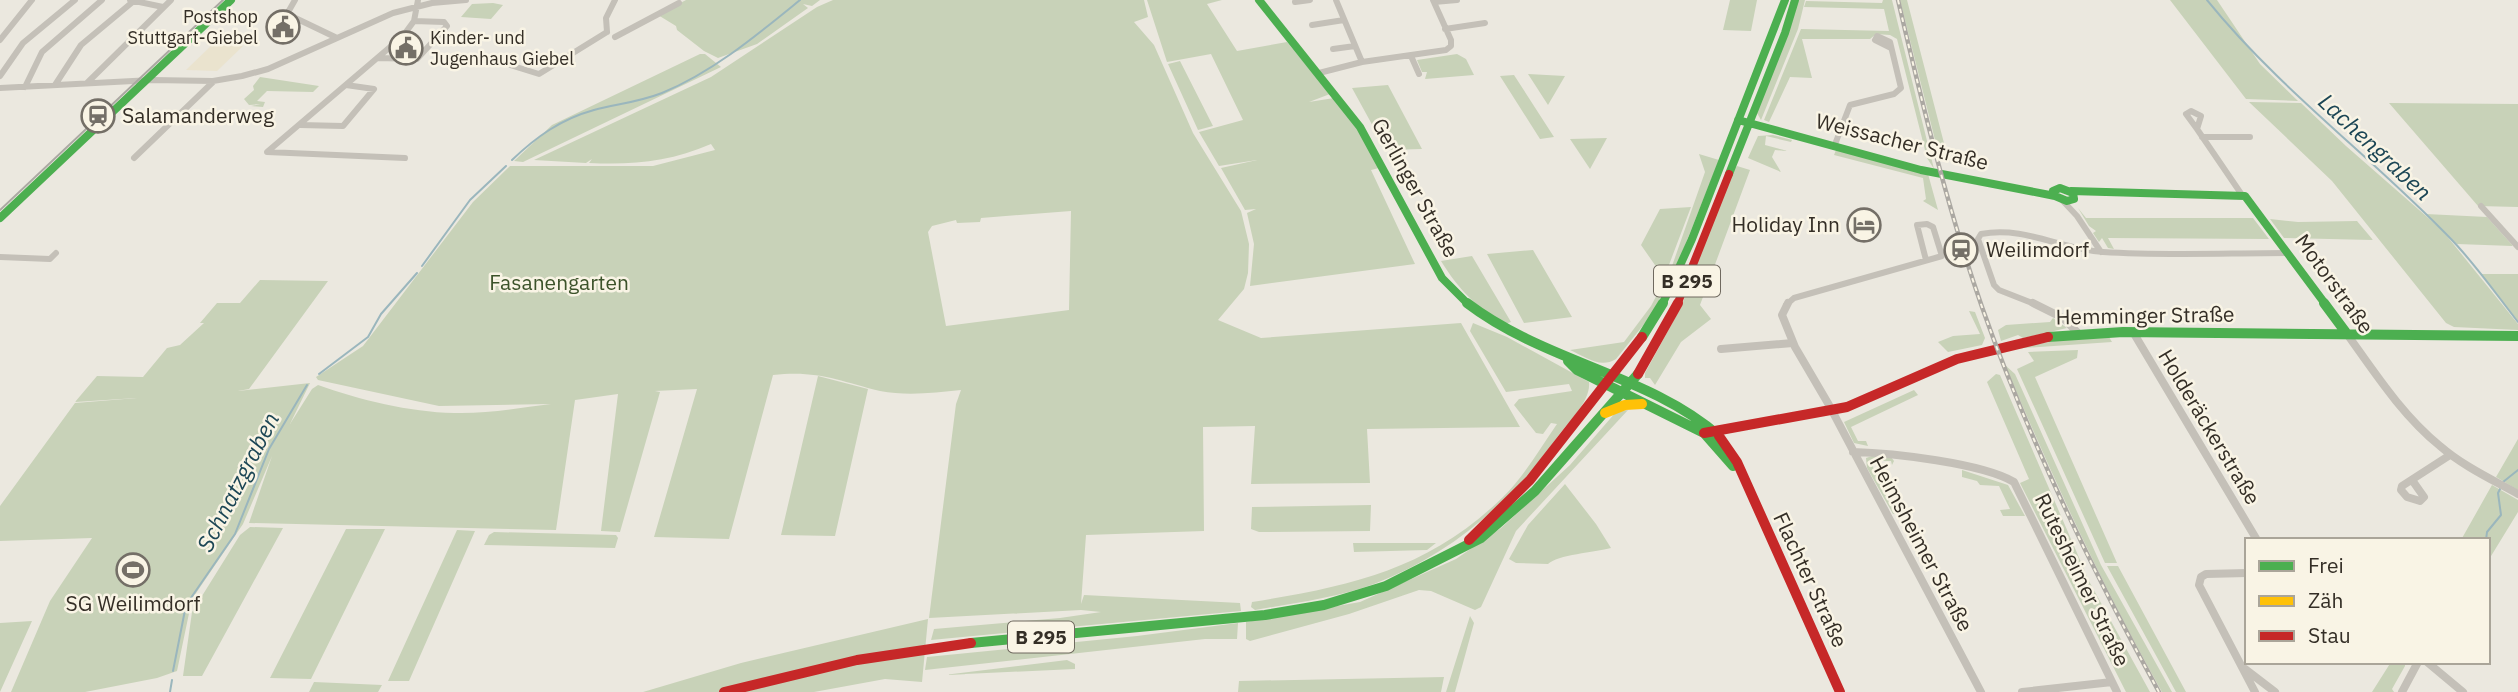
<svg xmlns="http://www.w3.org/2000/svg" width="2518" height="692" font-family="'IBM Plex Sans',sans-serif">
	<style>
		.green { fill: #c8d2b8; fill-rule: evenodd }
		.plaza { fill: #eae3ce }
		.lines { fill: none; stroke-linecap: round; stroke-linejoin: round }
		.stream { stroke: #9ab6bd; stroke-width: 2 }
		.street-far1 { stroke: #c4c0b8; stroke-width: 6 }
		.street { stroke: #c4c0b8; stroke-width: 8 }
		.fast-far1 { stroke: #4caf50; stroke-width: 8 }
		.fast { stroke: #4caf50; stroke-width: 10 }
		.slow { stroke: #ffc107; stroke-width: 10 }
		.jam-far1 { stroke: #c62828; stroke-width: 8 }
		.jam { stroke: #c62828; stroke-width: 10 }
		.tram { stroke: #aba8a2; stroke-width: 2 }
		.rail-casing { stroke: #aba8a2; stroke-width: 4.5 }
		.rail { stroke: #f9f4e5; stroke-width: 2; stroke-dasharray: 4.5; stroke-linecap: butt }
		.labels { text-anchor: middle; stroke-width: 5; stroke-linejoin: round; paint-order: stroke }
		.far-poi-label { font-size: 18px; fill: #342e26; stroke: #f9f4e5; text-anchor: end }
		.shield { fill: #f9f4e5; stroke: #6f695f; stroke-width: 2 }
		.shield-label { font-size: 19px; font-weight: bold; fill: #342e26 }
		.poi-label { font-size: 21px; fill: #342e26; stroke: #f9f4e5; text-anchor: start }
		.street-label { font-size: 21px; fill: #342e26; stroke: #f9f4e5 }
		.park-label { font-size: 21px; fill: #3c532a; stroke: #f9f4e5 }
		.water-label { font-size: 23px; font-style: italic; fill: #1c4655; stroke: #f9f4e5 }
	</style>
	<rect width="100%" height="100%" fill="#ebe8df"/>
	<!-- green -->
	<path class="green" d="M686,0H820L812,6L803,4L808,8L757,44L718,58L704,51L677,30L676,26L658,15Z
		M833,0H1144L1148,17L1134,22L1154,45L1193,133L1241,211L1249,244L1248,273L1244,289L1218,320L1261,338L1461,323L1520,427L1367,429L1370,483L1251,484L1255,426L1203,427L1204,531L1086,535L1081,604L1084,595L1240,603L1241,611L931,640L934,629L1060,618L1101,612L1081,610L929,618L956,404L961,390C934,393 906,396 880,391C839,381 818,370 773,375L729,539L654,537L697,389L655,391L660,392L620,532L601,531L618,394L575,400L556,530L249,523L272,456L243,524L192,599L177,671L157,678L85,692H11L50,601L92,538L0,541V506L75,403L137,398L75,402L97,376L143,377L167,348L180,345L204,323H200L217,303H240L260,280L328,281L249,389L238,391L310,383L290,424L312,389L318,385C360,400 409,412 454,413C486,414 519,408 551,404L439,406L318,380L316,377L363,346L473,202L510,166H653L715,150L711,144C670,162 633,165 589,163L592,159L586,163L534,160L711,77L817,7ZM1071,211L1069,310L946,326L928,232L932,226L956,220L957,223L980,222L981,218Z
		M1147,0H1222L1207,4L1237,51L1287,42L1330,94L1309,102L1334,98L1366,138L1383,167L1371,170L1415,264L1250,286L1254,244L1247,213L1256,209L1245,210L1221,168L1257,160L1219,166L1199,132L1243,120L1211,54L1167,62Z
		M1730,0H1757L1751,31L1723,30Z
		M1797,0H1805L1798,29L1761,120L1757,113Z
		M1883,0H1892L1934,169L1927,158L1897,39L1890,35L1876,34L1870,39H1802L1812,78L1790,77L1769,122L1764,120L1801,29L1889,31L1884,9L1804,7L1806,1L1882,3Z
		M1900,0H1907L1945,147L1935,140Z
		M2170,0H2217L2260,64L2298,101L2246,99Z
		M493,3L503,5L491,19L461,17L472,4Z
		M700,54H705L721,67L523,162L514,161L552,125Z
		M1457,54L1466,59L1474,75L1425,79L1427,72H1422L1417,60Z
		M1180,61L1213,126L1198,130L1168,64Z
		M1528,74L1565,76L1548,105Z
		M1514,75L1554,137L1540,139L1500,76Z
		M260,77L319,86L313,92L267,91L257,101L265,102L263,107L251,106L261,104L249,105L244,99L254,90L253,86Z
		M1388,85L1422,149L1386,150L1352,88Z
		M2249,102L2301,103L2346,146L2442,230L2518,324V330L2454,327L2446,323L2332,181Z
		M2389,103L2518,104V207L2478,206Z
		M1773,135L1792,140L1791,142L1766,136L1765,145L1788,151L1775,150L1772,157L1781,172L1748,158L1758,136Z
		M1607,138L1590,169L1570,139Z
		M1836,150L1928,174L1938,210L1923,201L1926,199L1923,178L1834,155Z
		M1699,154L1719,160L1674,273L1649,318L1616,359C1600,369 1586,357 1570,350L1624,342L1651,306L1672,266L1705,172Z
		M1737,166L1750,170L1700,305L1711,319L1681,342L1655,385L1650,378H1645V373L1681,307L1731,173Z
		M1691,207L1664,278L1641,245L1660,209Z
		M2078,208L2086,218H2253L2269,239L2108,238L2114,249L2108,248L2102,238L2099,242L2093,233L2096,231L2089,226Z
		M2426,214L2487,217L2513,246L2457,244Z
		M2270,219L2298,222L2357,221L2373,240L2284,238Z
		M1533,250L1572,317L1524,323L1487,254Z
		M1472,256L1511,322L1505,324C1476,307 1459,290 1441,261Z
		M2481,274H2518V321Z
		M1969,311L1975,312L1985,338L1982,345L1948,352L1938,342L1953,336L1980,334Z
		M2053,318L2067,328L2023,338L2018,335L2001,341L1998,330L2006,325L2050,322Z
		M1473,323L1507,337L1589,382C1591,401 1569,421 1558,436C1512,502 1450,555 1374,584C1336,598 1294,603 1255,610L1251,607L1252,602C1351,586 1428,570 1503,497C1524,476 1540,449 1557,424L1551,423L1543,434L1536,433L1514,405L1519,399L1572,391L1569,384L1506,392L1470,331Z
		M2109,337L2112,342L2010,349L2060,340Z
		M2078,350L2077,358L2035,377L2117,563H2105L2017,369L2034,361L2028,352Z
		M2005,365L2015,374L2101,565L2172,692H2162C2102,586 2052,476 2005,365Z
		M1996,374L2000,375L2090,583L2150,692H2126L2020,483L2029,479L1987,382Z
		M818,376L868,389L835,536L781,535Z
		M1914,390L1918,395L1851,427L1858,441H1866L1868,446L1854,443L1844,422Z
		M1628,410L1516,531L1481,607L1475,610L1431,591L1419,590L1349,614L1250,641L1246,639V622L1360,602L1456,559L1501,528L1570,465L1616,412Z
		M2518,439V490L2496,477Z
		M1872,456L1891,457L1894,461L1892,465L1891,461H1874L1873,467L1895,510H1901L1902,514H1893L1867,468L1866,458Z
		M1962,470L2008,485L2025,516H2003L2000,510L2010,509L1999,486L1980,485L1977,481L1962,477Z
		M1565,484L1596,524L1611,548C1595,552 1557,555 1548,564L1516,563L1509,559L1528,525Z
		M2492,485L2518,500V512L2488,561V540H2461Z
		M1371,505L1370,531L1259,532L1251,529L1252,507Z
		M250,527L283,528L202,676H183L192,612L240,535Z
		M346,529H385L311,679L270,678Z
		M457,530L475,531L409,681H388Z
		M494,532L616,535L618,538L615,548L484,545L489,535Z
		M1353,543H1436L1427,550L1354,552Z
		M2107,566H2118L2186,692H2176Z
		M1470,616L1474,623L1455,692H1446Z
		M928,619L922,682L885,679L814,692H643L741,663Z
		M32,621L0,692V623Z
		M1238,623L1237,639H1205L925,670L927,657L1137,636Z
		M1067,660L1075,664V669L944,675Z
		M2391,662H2405V666L2392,689L2394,692H2372Z
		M1444,677L1441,692H1238L1239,681Z
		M314,682L382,685L378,692H309Z"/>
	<!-- plaza -->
	<path class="plaza" d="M213,44L243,46L217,71L186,70Z"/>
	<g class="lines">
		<!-- stream -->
		<path class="stream" d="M2207,0C2280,90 2371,156 2451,239C2476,265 2496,294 2518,322
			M512,160C536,137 561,119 594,110C617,104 639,102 662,93C713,72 757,35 800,0
			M422,266L470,200L506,166
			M319,374L368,337L381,314L417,273
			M2503,482L2518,470
			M2486,540L2487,532L2501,515L2498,493L2501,487
			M173,671L186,605L235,534L269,449L307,385
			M170,692L172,680"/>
		<!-- street-far1 -->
		<path class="street-far1" d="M130,0L163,7
			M295,0L287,14L335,37
			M1336,0L1362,62
			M1295,2L1310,0
			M1434,2L1457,0
			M1312,25L1344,20
			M1445,29L1485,23
			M607,32L606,18L615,0
			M615,37L679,3
			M0,40L32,0
			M1333,49L1355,46
			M1411,56L1419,74
			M378,58L417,59L447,26L444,22L414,21
			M510,65L539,74L607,32
			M1319,73L1362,62L1446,50L1451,46V40L1433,0
			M0,76L23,43L75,0
			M87,83L171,0
			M55,85L81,45L135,0
			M25,87L42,52L102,0
			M0,88L152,80L213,81L242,76L268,69L393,13L432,3L466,0
			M2191,111L2201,116L2197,129L2186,114Z
			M300,125L343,126L374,89L346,85
			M2197,129L2242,195
			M2202,137H2250
			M1834,147L1850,105L1894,94L1901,88L1890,42L1877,36L1875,40L1891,48
			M134,158L213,82
			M405,158L267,152L403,36L414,21L418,0
			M2062,200L2077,216L2101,252
			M2481,206L2518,247
			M0,257L50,259L56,253
			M1786,305L1794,298L1942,256L1933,227L1927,224L1917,225L1926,260
			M2037,305L1999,290L1994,285L1978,239L1981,234C2025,226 2060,249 2103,252C2164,256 2226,253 2287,253"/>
		<!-- street -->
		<path class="street" d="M1788,303L1782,315L1795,347L1829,405L1981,692
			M2033,303L2063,318L2079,334
			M2133,332L2257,540
			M2347,334C2375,373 2402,415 2440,446C2463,466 2491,479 2518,494
			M1721,349L1793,343
			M1853,452C1892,453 1982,463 2014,482L2117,692
			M2412,480L2424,497L2420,501L2407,497L2401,490L2402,486L2450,455
			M2247,573L2206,574L2201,577L2199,585L2255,692
			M2427,662L2463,692
			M2245,669L2275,692
			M2022,692L2112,682
			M2402,692L2418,662"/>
		<!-- fast-far1 -->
		<path class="fast-far1" d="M1259,0L1360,127L1442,278L1469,305
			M1738,120L1921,170L2055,196
			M1729,174L1785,33L1795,0
			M2060,188L2073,193L2074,199L2067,201L2055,196L2053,191Z
			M2071,191L2245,196L2326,305
			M0,218L231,0
			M1662,305L1692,239L1785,0"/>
		<!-- fast -->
		<path class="fast" d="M1467,303C1544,362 1650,375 1719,436
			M2324,303L2347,334
			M1642,337L1663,303
			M2048,337L2123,332L2518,336
			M1568,361L1577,370L1704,433L1733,466
			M971,643L1265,615L1324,605L1386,586L1481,538L1535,491L1638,374"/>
		<!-- slow -->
		<path class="slow" d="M1605,413L1625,405L1642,404"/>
		<!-- jam-far1 -->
		<path class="jam-far1" d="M1677,305L1729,174"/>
		<!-- jam -->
		<path class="jam" d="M1638,374L1678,303
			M1704,433L1847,407L1957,359L2048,337
			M1719,436L1737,462L1840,692
			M1469,540L1530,480L1642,337
			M724,692L857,660L971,643"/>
		<!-- tram -->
		<path class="tram" d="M0,210L223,0"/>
		<defs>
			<path id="rail" d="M1898,0C1922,103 1947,207 1982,307C2029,441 2091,568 2159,692"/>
		</defs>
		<!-- rail casing -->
		<use href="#rail" class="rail-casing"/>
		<!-- rail -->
		<use href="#rail" class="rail"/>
	</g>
	<!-- icons -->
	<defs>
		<symbol id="civic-ring" viewBox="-11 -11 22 22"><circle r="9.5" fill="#f9f4e5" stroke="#746f67" stroke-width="1.5"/><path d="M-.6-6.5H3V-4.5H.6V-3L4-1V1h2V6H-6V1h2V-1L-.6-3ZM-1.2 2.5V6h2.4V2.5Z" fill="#746f67"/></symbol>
		<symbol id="station-ring" viewBox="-11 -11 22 22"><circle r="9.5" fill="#f9f4e5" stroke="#746f67" stroke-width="1.5"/><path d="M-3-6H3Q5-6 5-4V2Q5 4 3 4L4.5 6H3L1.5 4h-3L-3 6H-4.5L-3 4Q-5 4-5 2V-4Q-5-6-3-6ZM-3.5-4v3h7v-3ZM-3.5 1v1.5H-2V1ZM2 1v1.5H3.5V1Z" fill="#746f67"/></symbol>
		<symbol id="hotel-ring" viewBox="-11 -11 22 22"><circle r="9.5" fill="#f9f4e5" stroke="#746f67" stroke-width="1.5"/><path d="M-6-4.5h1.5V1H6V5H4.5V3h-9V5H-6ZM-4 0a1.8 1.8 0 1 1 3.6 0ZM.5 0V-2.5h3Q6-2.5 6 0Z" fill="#746f67"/></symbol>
		<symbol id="stadium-ring" viewBox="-11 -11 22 22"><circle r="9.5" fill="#f9f4e5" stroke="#746f67" stroke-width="1.5"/><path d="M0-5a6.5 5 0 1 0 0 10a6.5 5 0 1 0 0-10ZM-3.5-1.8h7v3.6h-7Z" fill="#746f67"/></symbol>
	</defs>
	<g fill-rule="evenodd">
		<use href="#civic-ring" x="264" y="8" width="38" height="38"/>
		<use href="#civic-ring" x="387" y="29" width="38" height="38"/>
		<use href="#station-ring" x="79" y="97" width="38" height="38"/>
		<use href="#hotel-ring" x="1845" y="206" width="38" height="38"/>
		<use href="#station-ring" x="1942" y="231" width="38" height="38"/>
		<use href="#stadium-ring" x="114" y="551" width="38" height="38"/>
	</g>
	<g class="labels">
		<!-- far-poi labels -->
		<g class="far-poi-label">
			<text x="258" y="23">Postshop<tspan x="258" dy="21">Stuttgart-Giebel</tspan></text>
			<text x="430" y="44" text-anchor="start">Kinder- und<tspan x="430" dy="21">Jugenhaus Giebel</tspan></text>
		</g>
		<!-- shield labels -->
		<g class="shield">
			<rect x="1654" y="265.5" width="66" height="31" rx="5"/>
			<rect x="1008" y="621.5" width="66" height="31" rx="5"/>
		</g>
		<g class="shield-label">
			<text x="1687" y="288">B 295</text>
			<text x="1041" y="644">B 295</text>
		</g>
		<!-- poi labels -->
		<g class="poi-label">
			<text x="122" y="123">Salamanderweg</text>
			<text x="1840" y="232" text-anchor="end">Holiday Inn</text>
			<text x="1986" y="257">Weilimdorf</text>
			<text x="133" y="611" text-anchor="middle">SG Weilimdorf</text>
		</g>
		<!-- street labels -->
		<g class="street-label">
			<text transform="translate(1902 142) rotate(14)" y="7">Weissacher Straße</text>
			<text transform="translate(1415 188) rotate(61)" y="7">Gerlinger Straße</text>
			<text transform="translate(2334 284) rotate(54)" y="7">Motorstraße</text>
			<text transform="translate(2145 316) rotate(-1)" y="7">Hemminger Straße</text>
			<text transform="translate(2209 427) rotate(59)" y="7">Holderäckerstraße</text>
			<text transform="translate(1921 544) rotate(62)" y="7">Heimsheimer Straße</text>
			<text transform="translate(1810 580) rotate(65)" y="7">Flachter Straße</text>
			<text transform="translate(2082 580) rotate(64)" y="7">Rutesheimer Straße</text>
		</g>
		<!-- park labels -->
		<g class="park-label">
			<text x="559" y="290">Fasanengarten</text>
		</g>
		<!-- water labels -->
		<g class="water-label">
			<text transform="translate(2375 147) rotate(43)" y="8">Lachengraben</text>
			<text transform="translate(238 482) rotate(-63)" y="8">Schnatzgraben</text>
		</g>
	</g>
	<!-- legend -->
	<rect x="2245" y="538" width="245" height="126" fill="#f9f4e5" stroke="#aaa599" stroke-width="2"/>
	<rect x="2259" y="561" width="35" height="10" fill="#4caf50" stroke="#aaa599" stroke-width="2"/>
	<text x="2308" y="573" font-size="21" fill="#342e26">Frei</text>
	<rect x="2259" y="596" width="35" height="10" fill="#ffc107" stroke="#aaa599" stroke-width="2"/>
	<text x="2308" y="608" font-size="21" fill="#342e26">Zäh</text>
	<rect x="2259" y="631" width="35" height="10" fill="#c62828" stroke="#aaa599" stroke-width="2"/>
	<text x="2308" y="643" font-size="21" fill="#342e26">Stau</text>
</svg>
